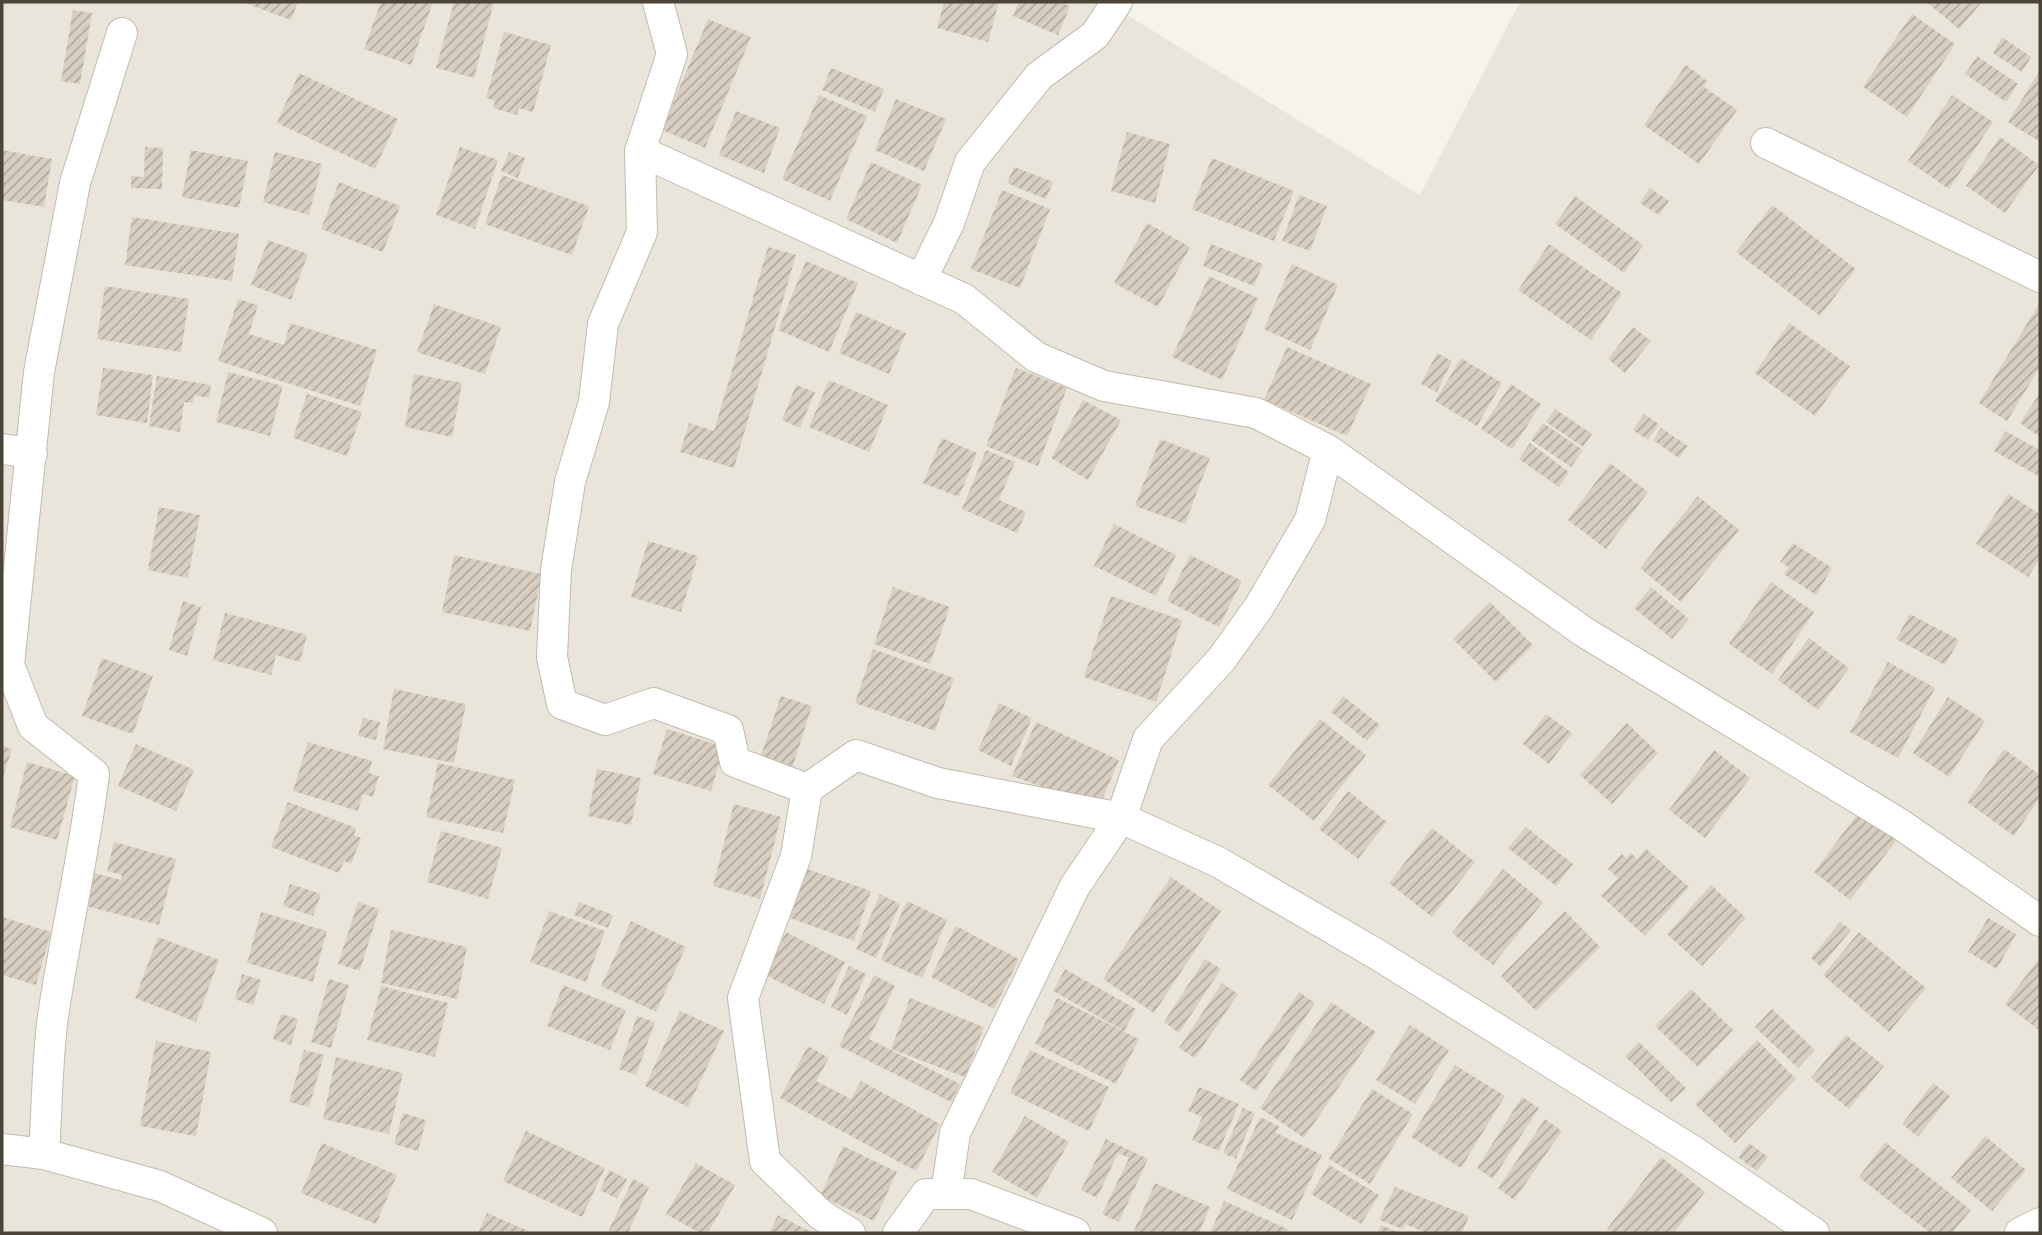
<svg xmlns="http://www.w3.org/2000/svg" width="2042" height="1235" font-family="Rubik,sans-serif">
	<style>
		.residential { fill: #eae5da }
		.building { fill: url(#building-hatch) }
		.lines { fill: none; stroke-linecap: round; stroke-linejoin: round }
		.street-casing { stroke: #c2bbae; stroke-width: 32 }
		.street { stroke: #fff; stroke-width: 30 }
	</style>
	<defs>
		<pattern id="building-hatch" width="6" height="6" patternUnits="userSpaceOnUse" patternTransform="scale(1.75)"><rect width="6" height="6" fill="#d8cfc1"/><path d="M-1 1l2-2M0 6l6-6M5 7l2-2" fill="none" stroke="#b1aa9e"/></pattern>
	</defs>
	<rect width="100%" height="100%" fill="#f6f3ec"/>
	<!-- residential -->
	<path class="residential" d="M2,2H1106L1420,195L1520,2H2040V1233H2Z"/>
	<!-- building -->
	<path class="building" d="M243,2H298L291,20Z
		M381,2H433L411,65L364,49Z
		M454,2H494L474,78L436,68Z
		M944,2H999L988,42L937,28Z
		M1019,2H1059L1070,6L1058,35L1013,16Z
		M1926,2H1982L1959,29Z
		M73,10L92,13L80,84L61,81Z
		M1912,14L1955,44L1907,117L1863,87Z
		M708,19L751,37L705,148L662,130Z
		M504,32L551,45L533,112L519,108L517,115L493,108L495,101L486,98Z
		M2002,37L2031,57L2022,72L1993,53Z
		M1977,56L2018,84L2006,102L1965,74Z
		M1686,65L1707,81L1704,87L1737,110L1699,164L1644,125Z
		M831,68L884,89L875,112L822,90Z
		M2040,70V142L2008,122Z
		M299,73L398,119L375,169L277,123Z
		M819,95L867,116L830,201L782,179Z
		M1952,95L1993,122L1949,189L1908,161Z
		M896,99L946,119L924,171L875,150Z
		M736,111L780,128L764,173L719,155Z
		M1127,132L1170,144L1155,203L1111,191Z
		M2000,137L2039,165L2005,213L1966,186Z
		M145,147L163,148L162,189L131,188V176L144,177Z
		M460,147L498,160L475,229L436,215Z
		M2,150L52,159L44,207L2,200Z
		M191,150L248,161L239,208L182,197Z
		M275,152L322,164L309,215L263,202Z
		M509,152L525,158L518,178L501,171Z
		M1212,158L1294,191L1274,241L1192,209Z
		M871,162L922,185L897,243L846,219Z
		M1014,167L1053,182L1046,199L1007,183Z
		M502,175L589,206L572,255L485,224Z
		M339,182L400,206L383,252L321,229Z
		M1650,188L1669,201L1659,215L1640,203Z
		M1002,190L1050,209L1020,288L971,269Z
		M1299,195L1327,206L1310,251L1282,241Z
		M1575,196L1643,245L1624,273L1555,224Z
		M1772,205L1856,269L1820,316L1736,252Z
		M132,217L239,234L232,281L125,265Z
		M1147,223L1190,247L1158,307L1114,283Z
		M268,240L308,254L291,300L251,285Z
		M1211,244L1263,264L1254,286L1203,266Z
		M1549,244L1622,293L1591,340L1518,290Z
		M768,247L796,255L734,468L680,452L689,423L714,431Z
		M806,261L858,283L829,352L778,330Z
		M1292,264L1338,285L1310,350L1264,329Z
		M1209,276L1258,298L1222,380L1172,357Z
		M105,286L189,299L181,352L97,339Z
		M238,299L258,305L249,334L284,345L290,323L377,350L360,406L218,361Z
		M2040,302V367L2007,421L1979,403Z
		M434,304L501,327L485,374L417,352Z
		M856,312L906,333L889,374L839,353Z
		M1789,323L1850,366L1815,416L1755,373Z
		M1633,327L1651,341L1625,373L1608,359Z
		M1287,347L1371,384L1347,436L1264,400Z
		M1437,353L1452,361L1437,392L1421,384Z
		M1461,358L1502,383L1477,426L1435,401Z
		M103,368L153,375L147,423L96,415Z
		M1016,368L1067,388L1038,466L986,446Z
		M228,372L283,386L270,436L216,422Z
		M414,374L462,383L452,437L405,427Z
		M157,376L211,385L209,398L194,395L193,403L184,402L180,432L149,426Z
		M829,380L888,405L869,452L809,427Z
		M1511,384L1541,404L1512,449L1481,429Z
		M796,385L815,392L800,428L782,420Z
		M2040,393V437L2020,423Z
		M307,394L362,412L347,456L293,438Z
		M1083,400L1121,420L1088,480L1051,458Z
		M1555,409L1592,434L1583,447L1546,422Z
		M1644,414L1659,424L1648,440L1633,430Z
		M1543,423L1583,450L1571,467L1531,440Z
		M1661,428L1688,446L1679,458L1653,440Z
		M2005,431L2040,450V477L1994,451Z
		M942,438L977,453L959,497L923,483Z
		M1160,439L1210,458L1185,524L1135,506Z
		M1530,443L1569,472L1559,487L1519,459Z
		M986,450L1015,462L999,500L1026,512L1017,533L962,509Z
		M1610,463L1648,492L1606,549L1568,520Z
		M2008,494L2040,514V558L2028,577L1976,544Z
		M1698,496L1739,530L1681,602L1640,568Z
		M159,507L200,515L188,578L148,570Z
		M1114,524L1176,555L1156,596L1094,566Z
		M648,541L698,556L681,612L631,597Z
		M1793,543L1832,568L1816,595L1784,574L1789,567L1780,562Z
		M454,555L542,574L530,631L442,612Z
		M1190,555L1242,581L1219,627L1167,601Z
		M1771,582L1814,612L1772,674L1729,644Z
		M893,587L950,607L930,664L874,644Z
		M1651,587L1689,619L1672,639L1634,608Z
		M1111,596L1182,620L1156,702L1084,677Z
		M183,601L201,607L187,656L169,650Z
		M1490,602L1533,645L1496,682L1453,639Z
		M225,613L307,635L300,662L276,655L271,675L213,660Z
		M1910,614L1959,640L1945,665L1896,639Z
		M1809,638L1849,668L1818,710L1778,680Z
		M873,649L954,678L935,731L855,703Z
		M102,658L153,676L133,734L82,716Z
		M1888,662L1935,688L1898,758L1850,732Z
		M394,689L466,704L454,763L383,749Z
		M781,696L812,706L790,775L758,764Z
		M1343,696L1380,725L1367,741L1331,712Z
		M1948,697L1985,721L1949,777L1913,753Z
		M999,703L1032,718L1011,766L978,750Z
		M1546,714L1572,733L1549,764L1523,744Z
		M363,718L380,722L376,740L358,736Z
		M1320,719L1366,755L1314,821L1268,785Z
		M1036,722L1119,760L1099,807L1012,776Z
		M1627,723L1658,753L1612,804L1580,775Z
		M667,729L724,747L711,791L653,774Z
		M308,742L372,761L369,773L379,776L373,797L363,794L358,811L293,791Z
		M136,744L194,770L176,811L118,786Z
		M2,746L12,749L2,780Z
		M2004,749L2040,775V797L2014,836L1967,802Z
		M1714,750L1750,778L1705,838L1669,810Z
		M27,762L75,776L57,840L10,827Z
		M438,763L515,780L503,833L426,817Z
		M597,769L641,778L631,825L588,816Z
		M1348,791L1387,822L1358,859L1319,829Z
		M288,802L356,828L354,835L361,838L351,864L344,861L339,873L271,847Z
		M734,804L781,817L760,899L713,886Z
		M1859,812L1896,841L1850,900L1814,872Z
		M1526,827L1573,864L1556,886L1508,848Z
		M1432,828L1475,862L1432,917L1389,883Z
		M441,831L502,848L488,899L427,882Z
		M114,842L176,859L159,925L86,906L94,873L121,880L122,875L107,871Z
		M1646,849L1689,887L1645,936L1601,896L1618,878L1608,869L1622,854L1626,858L1631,853L1637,859Z
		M807,869L871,891L854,941L790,918Z
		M1503,869L1543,902L1493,965L1452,933Z
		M1171,877L1221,911L1154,1013L1103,979Z
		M290,884L321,894L313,916L283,906Z
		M1711,885L1746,918L1702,966L1667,934Z
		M880,894L900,904L876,958L856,949Z
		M907,901L947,920L922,978L881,960Z
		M358,902L379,909L360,971L338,964Z
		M579,902L613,915L608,928L574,915Z
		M549,911L605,931L586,982L530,962Z
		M1565,911L1600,947L1536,1011L1501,976Z
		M261,912L327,931L313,982L247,963Z
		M2,917L51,932L36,985L2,975Z
		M1988,918L2016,934L1997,969L1968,952Z
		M631,921L686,947L656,1012L601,986Z
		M1840,922L1851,930L1821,967L1811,958Z
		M956,926L1019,959L994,1009L931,977Z
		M391,930L467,947L457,999L381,983Z
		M786,932L845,962L824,1004L765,975Z
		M1859,932L1926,988L1889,1032L1823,975Z
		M158,937L219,960L196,1022L135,998Z
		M2040,957V1031L2005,1004Z
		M1205,959L1221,969L1179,1033L1164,1022Z
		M849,966L866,974L847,1015L831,1007Z
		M1065,969L1136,1009L1124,1031L1053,991Z
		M242,974L261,980L253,1005L235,999Z
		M874,975L895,986L869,1039L960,1084L951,1102L839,1046Z
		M329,979L349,985L331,1048L311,1042Z
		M1222,983L1238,994L1195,1058L1179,1048Z
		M563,985L626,1010L610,1050L547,1026Z
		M381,986L448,1003L435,1057L367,1040Z
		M1691,989L1733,1030L1698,1067L1655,1026Z
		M1299,992L1315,1003L1256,1091L1240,1080Z
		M910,998L984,1027L965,1077L891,1049Z
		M1057,998L1139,1039L1116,1084L1035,1044Z
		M1331,1002L1376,1032L1304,1138L1260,1108Z
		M1772,1009L1815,1050L1798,1068L1755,1027Z
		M680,1011L724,1031L688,1107L645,1086Z
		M281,1014L298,1019L291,1045L273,1039Z
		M637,1016L655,1022L636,1075L619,1069Z
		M1410,1025L1449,1050L1415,1104L1376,1080Z
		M1846,1035L1884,1066L1849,1109L1811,1078Z
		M1757,1040L1796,1079L1735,1143L1695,1104Z
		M156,1041L211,1052L196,1136L140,1126Z
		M1639,1042L1686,1088L1671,1102L1625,1056Z
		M808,1046L829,1058L816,1081L851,1099L861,1081L940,1124L916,1171L780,1098Z
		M304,1050L324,1055L309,1107L289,1102Z
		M1030,1050L1109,1087L1089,1131L1010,1093Z
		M336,1057L403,1073L389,1134L323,1119Z
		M1455,1065L1505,1096L1461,1168L1411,1137Z
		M1933,1083L1950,1096L1918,1137L1902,1124Z
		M1199,1087L1239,1104L1219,1151L1192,1140L1202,1117L1188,1111Z
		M1372,1089L1413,1114L1370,1184L1329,1159Z
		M1522,1097L1539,1108L1493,1179L1477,1168Z
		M1243,1108L1255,1113L1236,1159L1223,1153Z
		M403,1113L426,1120L418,1151L394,1144Z
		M1025,1116L1069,1142L1037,1198L992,1172Z
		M1260,1117L1279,1126L1276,1133L1322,1155L1292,1220L1227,1189Z
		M1545,1119L1562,1131L1514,1200L1498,1188Z
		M526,1131L605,1168L582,1217L503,1181Z
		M1985,1136L2026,1170L1992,1211L1951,1178Z
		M1106,1139L1148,1159L1119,1222L1102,1214L1129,1158L1118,1153L1097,1198L1081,1190Z
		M1885,1142L1971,1210L1952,1233H1930L1859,1177Z
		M322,1143L397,1175L376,1224L301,1193Z
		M1749,1143L1768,1157L1757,1171L1738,1157Z
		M843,1146L897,1172L874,1221L820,1196Z
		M1661,1157L1705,1192L1674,1233H1613L1607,1229Z
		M696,1163L735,1185L708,1233H700L666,1214Z
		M1329,1165L1379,1195L1361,1224L1311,1194Z
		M609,1170L627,1179L617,1199L600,1190Z
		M633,1179L649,1187L628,1233H611L608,1232Z
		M1155,1183L1210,1207L1199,1233H1133Z
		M1395,1187L1469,1216L1462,1233H1427L1405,1224L1403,1229L1379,1220Z
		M1224,1201L1288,1229L1286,1233H1210Z
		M487,1213L533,1233H478Z
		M778,1215L813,1233H769Z
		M1381,1225L1400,1233H1377Z"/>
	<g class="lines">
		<defs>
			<path id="street" d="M658,2L672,54L640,151L642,232L603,324L594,402L570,482L556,570L552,657L562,704L605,720L654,703L728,730L735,762L807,789L796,856L743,998L765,1161L821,1215L850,1233
				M1766,143L2040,277
				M640,151L964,299L1036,357L1104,386L1256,413L1328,450L1584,632L1900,824L2040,921
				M921,280L949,223L970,162L1039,76L1095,35L1117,2
				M2,449L32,453
				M807,789L856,755L938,783L1121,818L1218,862L1378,955L1690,1149L1814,1233
				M2,1149L44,1154L160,1186L262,1233
				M44,1154C47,1109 47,1061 53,1016C65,935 84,856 94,774L33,726L9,665L39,372L75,183L122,33
				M946,1194L955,1133L1075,886L1121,818L1148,739L1221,660L1259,607L1310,520L1328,450
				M898,1233L926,1194H971L1075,1233
				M2020,1233L2040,1223"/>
		</defs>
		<!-- street casing -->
		<use href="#street" class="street-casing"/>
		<!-- street -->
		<use href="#street" class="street"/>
	</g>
	<!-- border -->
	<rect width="2042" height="1235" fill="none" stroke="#4b4439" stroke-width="7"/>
</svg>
